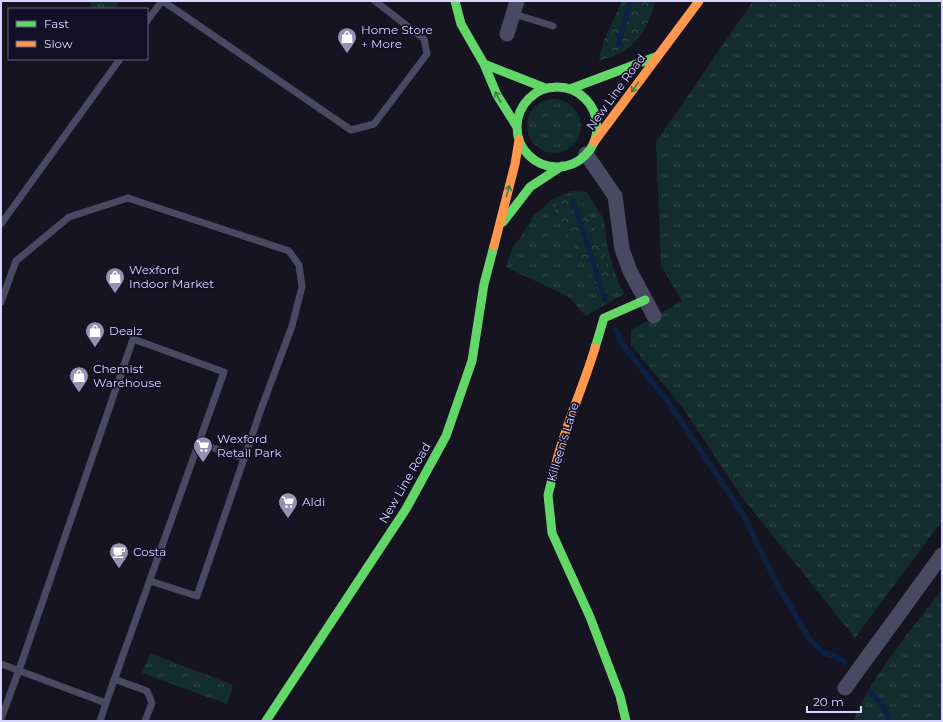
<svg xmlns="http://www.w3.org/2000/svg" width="943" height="722" font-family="Montserrat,sans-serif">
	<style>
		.grass { fill: url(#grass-tufts) }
		.forest { fill: url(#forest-crowns) }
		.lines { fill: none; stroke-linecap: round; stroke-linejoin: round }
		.stream { stroke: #0d2144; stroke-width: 5.5 }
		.lane { stroke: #4a4962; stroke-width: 7 }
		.street { stroke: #4a4962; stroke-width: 15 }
		.fast { stroke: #63d668; stroke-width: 9 }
		.slow { stroke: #ff974d; stroke-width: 9 }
		.oneway { stroke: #3f7c4a }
		.labels { text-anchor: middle; stroke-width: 3.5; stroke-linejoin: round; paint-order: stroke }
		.poi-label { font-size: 12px; fill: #d9d4ff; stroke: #130f26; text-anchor: start }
		.street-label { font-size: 12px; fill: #d9d4ff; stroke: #130f26 }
	</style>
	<defs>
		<pattern id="grass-tufts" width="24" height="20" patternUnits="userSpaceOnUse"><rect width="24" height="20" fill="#132c2d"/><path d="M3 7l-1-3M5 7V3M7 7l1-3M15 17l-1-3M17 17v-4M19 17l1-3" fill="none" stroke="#354a4c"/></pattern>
		<pattern id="forest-crowns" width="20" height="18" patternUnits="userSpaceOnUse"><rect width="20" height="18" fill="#132c2d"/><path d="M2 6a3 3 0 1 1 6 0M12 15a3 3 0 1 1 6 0" fill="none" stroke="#354a4c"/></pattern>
	</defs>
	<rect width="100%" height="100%" fill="#161421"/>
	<!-- grass -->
	<path class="grass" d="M91,1H119L114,9H89Z
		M753,1H942V521L855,638L741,496L682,407L631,345V330L682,301L661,266L656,142Z
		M527 126a27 27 0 1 1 54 0a27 27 0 1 1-54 0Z
		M572,191L587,192L604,220L608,250L617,279L624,294L586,316L567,296L506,267L513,246L521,237L534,215L553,199Z
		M942,589V721H853C873,673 911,631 942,589Z
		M150,653L233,685L227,704L142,673Z"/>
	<!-- forest -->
	<path class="forest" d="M622,1H655C652,19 639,43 622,52C615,56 606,58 599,61L604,40Z
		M573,195C593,207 602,253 610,274V284L606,296L596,285L555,212L557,200L562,197Z"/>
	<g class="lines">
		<!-- stream -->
		<path class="stream" d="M618,45L630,1
			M573,201L605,299
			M616,330L621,342L671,406L743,514L776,582L810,640L824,653L836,656L844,662
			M869,691C877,699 888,709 888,721"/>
		<!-- lane -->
		<path class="lane" d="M163,1L351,130L374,124L427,54L424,39L375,1
			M514,14L553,26
			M147,21L162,1
			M1,224L120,59
			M1,302L16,261L69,217L128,198L289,251L299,265L302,287L292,326L260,412L197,596L150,581
			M198,443L244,458
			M1,664L106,703L224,372L133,339L19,670L1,719
			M114,679L147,691L152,703L145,721
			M100,721L106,703"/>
		<!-- street -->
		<path class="street" d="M507,34L517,1
			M586,154L615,196L622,249L630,271L654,316
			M845,688L942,555"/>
		<!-- fast -->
		<path class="fast" d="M455,1L461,24L484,64L497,95L517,127
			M484,64L545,88
			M517 127a40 40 0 1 1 80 0a40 40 0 1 1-80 0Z
			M570,89L658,56
			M503,222L530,187L562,166
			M595,348L604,318L645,300
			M555,467L548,495L552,533L590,617L620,696L626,721
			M266,721L406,509L446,436L472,361L484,284L494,246"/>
		<!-- slow -->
		<path class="slow" d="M594,142L699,1
			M494,246L515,164L519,140
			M555,467C565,426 583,388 595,348"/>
	</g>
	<!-- one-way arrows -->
	<defs><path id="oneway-shaft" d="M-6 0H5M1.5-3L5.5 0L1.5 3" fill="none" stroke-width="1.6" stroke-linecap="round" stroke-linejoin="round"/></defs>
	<g class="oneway">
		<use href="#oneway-shaft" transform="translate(635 87) rotate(126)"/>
		<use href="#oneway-shaft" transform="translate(498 97) rotate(-118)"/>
		<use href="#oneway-shaft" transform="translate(508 191) rotate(-75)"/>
	</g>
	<!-- icons -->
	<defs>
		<symbol id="shop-pin" viewBox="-11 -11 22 30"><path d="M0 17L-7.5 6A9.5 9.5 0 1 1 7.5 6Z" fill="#9591b1" stroke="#130f26"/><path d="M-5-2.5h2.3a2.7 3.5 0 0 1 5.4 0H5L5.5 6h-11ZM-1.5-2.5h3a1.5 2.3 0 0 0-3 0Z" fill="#fff"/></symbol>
		<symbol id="supermarket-pin" viewBox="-11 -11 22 30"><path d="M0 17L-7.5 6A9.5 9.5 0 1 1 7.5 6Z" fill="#9591b1" stroke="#130f26"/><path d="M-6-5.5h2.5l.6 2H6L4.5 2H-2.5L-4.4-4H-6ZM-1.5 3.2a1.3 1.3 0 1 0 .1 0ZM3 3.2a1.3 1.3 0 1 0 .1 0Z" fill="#fff"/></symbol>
		<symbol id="cafe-pin" viewBox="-11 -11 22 30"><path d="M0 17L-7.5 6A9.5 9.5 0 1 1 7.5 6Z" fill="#9591b1" stroke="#130f26"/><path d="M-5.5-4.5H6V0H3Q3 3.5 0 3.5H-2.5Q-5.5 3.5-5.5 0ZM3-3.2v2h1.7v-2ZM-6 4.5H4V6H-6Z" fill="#fff"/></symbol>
	</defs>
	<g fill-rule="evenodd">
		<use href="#shop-pin" x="336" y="26" width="22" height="30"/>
		<use href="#shop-pin" x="104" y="266" width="22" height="30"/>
		<use href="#shop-pin" x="84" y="320" width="22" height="30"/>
		<use href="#shop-pin" x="68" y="365" width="22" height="30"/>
		<use href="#supermarket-pin" x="192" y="435" width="22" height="30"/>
		<use href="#supermarket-pin" x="277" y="491" width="22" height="30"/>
		<use href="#cafe-pin" x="108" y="541" width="22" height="30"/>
	</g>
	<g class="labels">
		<!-- poi labels -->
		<g class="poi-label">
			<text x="361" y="34">Home Store<tspan x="361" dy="14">+ More</tspan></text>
			<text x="129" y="274">Wexford<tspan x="129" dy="14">Indoor Market</tspan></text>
			<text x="109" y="335">Dealz</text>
			<text x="93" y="373">Chemist<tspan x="93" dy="14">Warehouse</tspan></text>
			<text x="217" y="443">Wexford<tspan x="217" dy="14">Retail Park</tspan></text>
			<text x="302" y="506">Aldi</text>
			<text x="133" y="556">Costa</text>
		</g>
		<!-- street labels -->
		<g class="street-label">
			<text transform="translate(616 92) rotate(-54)" y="4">New Line Road</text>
			<text transform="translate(563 442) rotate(-73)" y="4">Killeen's Lane</text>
			<text transform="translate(405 483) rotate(-60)" y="4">New Line Road</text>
		</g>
	</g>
	<!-- border -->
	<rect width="943" height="722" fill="none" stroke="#d9d4ff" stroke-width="4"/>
	<!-- legend -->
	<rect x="8" y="8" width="140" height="52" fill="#130f26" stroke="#625e7d"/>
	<rect x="16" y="21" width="20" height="6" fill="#63d668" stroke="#625e7d"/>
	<text x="44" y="28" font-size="12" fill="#d9d4ff">Fast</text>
	<rect x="16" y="41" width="20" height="6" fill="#ff974d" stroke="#625e7d"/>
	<text x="44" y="48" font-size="12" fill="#d9d4ff">Slow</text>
	<!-- scale -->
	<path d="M807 706v6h54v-6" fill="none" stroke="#d9d4ff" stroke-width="2"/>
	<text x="813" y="706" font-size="12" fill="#d9d4ff" stroke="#130f26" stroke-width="3" paint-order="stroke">20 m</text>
</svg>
